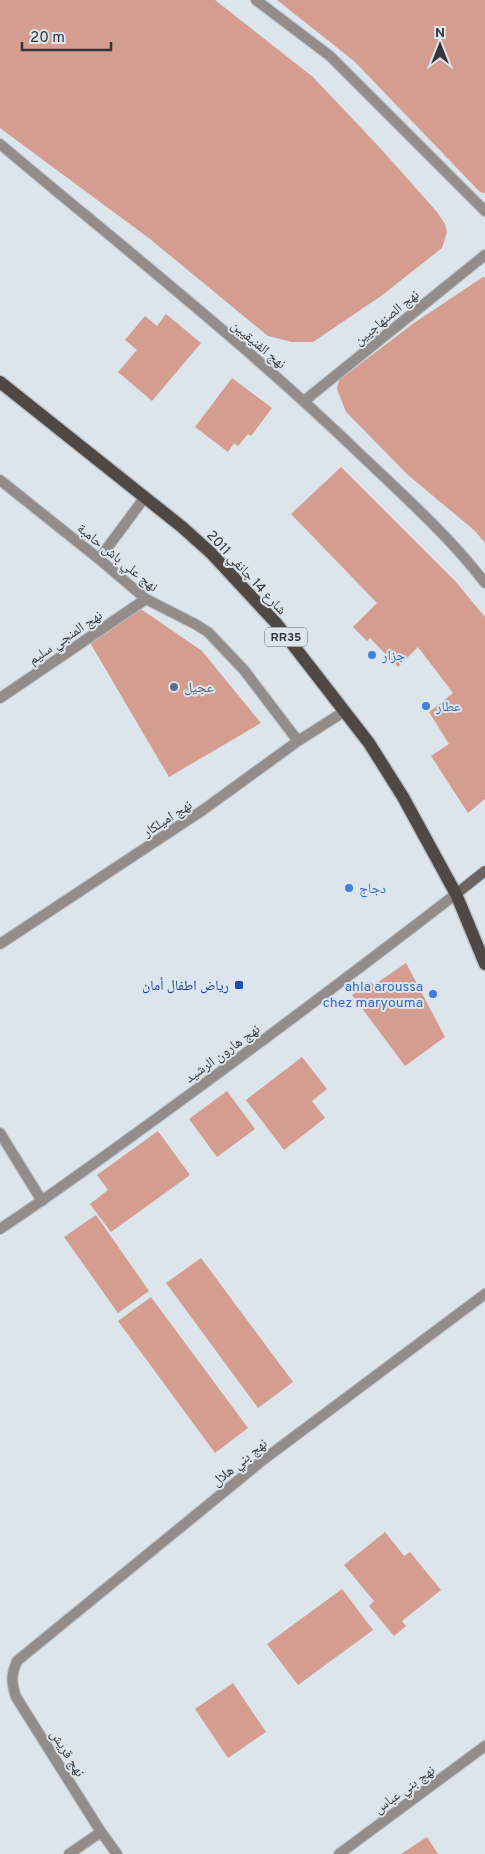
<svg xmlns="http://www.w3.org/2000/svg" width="485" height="1854" font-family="Overpass,'Noto Naskh Arabic',sans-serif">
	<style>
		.building { fill: #d49d8f }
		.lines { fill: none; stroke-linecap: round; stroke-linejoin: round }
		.street-casing { stroke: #bac1c8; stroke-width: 12 }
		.secondary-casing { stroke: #bac1c8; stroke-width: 12 }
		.primary-casing { stroke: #bac1c8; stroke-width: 15 }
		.street { stroke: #928d8b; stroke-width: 10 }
		.secondary { stroke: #6b6462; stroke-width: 10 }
		.primary { stroke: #4f4845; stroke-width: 12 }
		.shop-dot { fill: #3f7fe0; stroke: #dce4ec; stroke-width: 2 }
		.service-dot { fill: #5c6f8a; stroke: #dce4ec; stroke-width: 2 }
		.transit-dot { fill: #1a4fb4; stroke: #dce4ec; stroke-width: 2 }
		.labels { text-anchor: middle; stroke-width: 4; stroke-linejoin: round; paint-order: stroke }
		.shield { fill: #dce4ec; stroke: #666b6f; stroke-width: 1 }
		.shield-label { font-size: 12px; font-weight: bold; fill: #33373a }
		.street-label { font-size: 14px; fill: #33373a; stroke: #dce4ec }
		.shop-label { font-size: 14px; fill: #366cbe; stroke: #dce4ec; text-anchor: start }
		.service-label { font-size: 14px; fill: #4e5e75; stroke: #dce4ec; text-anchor: start }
		.transit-label { font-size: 14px; fill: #164399; stroke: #dce4ec; text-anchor: end }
	</style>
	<rect width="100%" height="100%" fill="#dce4ec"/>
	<!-- building -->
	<path class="building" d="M0,0H215L313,77L381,149L437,212L445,224L447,232L442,248L381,296L313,342H292L268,336L150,239L0,128Z
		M277,0H485V193L480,192L354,61Z
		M483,277L485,278V543L475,531L408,475L346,412L337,389L339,380L414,323Z
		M166,314L201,343L152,401L118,372L137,350L125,340L145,316L157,326Z
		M232,378L272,408L251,436L248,434L238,446L234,443L228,452L195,427Z
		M341,467L455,581L485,617V799L468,813L431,756L449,744L429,712L453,693L418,647L398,667L370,638L367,641L353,627L377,603L291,514Z
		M138,607L202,651L261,723L169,777L89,641Z
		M406,963L445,1037L405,1066L352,995L371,982L374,985Z
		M302,1057L327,1089L312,1101L325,1118L284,1150L246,1100Z
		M227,1091L255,1129L217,1157L189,1119Z
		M158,1131L190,1175L111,1232L90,1204L108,1190L97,1175Z
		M96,1215L149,1291L118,1313L64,1237Z
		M201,1258L293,1382L258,1408L166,1283Z
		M151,1297L248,1428L215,1453L118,1321Z
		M385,1532L404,1556L410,1552L441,1590L402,1621L406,1626L394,1636L369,1606L374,1601L344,1565Z
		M342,1589L373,1630L298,1685L267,1644Z
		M233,1683L266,1732L228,1758L195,1709Z
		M427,1837L438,1854H401Z"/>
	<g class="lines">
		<defs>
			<path id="street" d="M256,0L330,56L485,211
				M0,144C121,246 247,345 361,455C402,494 451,538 485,583
				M304,401L485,255
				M0,480L99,559L146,599L195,624L208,632L244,670L298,741
				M99,559L145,497
				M0,698L146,599
				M0,944L203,810L298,741L345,711
				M0,1133L42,1201
				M0,1229C56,1192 110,1152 164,1113C263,1041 360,968 456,894
				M69,1854L101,1832
				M117,1854L101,1832L16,1697C11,1681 11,1676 17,1661L263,1460L485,1294
				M339,1854L485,1746"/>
			<path id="secondary" d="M456,894L485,871"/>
			<path id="primary" d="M0,382L182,527L211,553L276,623L369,743L403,797L456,894L485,964"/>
		</defs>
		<!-- street casing -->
		<use href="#street" class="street-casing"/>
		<!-- secondary casing -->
		<use href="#secondary" class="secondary-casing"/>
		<!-- primary casing -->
		<use href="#primary" class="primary-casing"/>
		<!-- street -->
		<use href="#street" class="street"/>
		<!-- secondary -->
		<use href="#secondary" class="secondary"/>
		<!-- primary -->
		<use href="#primary" class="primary"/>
	</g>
	<!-- markers -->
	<g class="shop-dot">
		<circle cx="372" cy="655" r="5"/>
		<circle cx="426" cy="706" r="5"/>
		<circle cx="349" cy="888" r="5"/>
		<circle cx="433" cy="994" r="5"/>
	</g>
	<circle class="service-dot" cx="174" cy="687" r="5"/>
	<rect class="transit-dot" x="234" y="980" width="10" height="10" rx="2.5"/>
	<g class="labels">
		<!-- shield labels -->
		<rect class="shield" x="265" y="627.5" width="42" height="19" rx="4"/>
		<g class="shield-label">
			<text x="286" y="641">RR35</text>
		</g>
		<!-- street labels -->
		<g class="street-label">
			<text transform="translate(386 317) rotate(-39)" y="5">نهج الصنهاجيين</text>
			<text transform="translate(259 344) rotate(40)" y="5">نهج الفنيقيين</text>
			<text transform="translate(118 557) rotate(39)" y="5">نهج علي باش حامبة</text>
			<text transform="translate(247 572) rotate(47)" y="5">شارع 14 جانفي 2011</text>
			<text transform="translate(65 637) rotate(-34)" y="5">نهج المنجي سليم</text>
			<text transform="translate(167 818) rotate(-33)" y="5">نهج اميلكار</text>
			<text transform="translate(222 1053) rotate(-36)" y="5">نهج هارون الرشيد</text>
			<text transform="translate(239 1462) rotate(-39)" y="5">نهج بني هلال</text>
			<text transform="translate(68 1753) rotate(58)" y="5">نهج قريش</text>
			<text transform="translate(404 1789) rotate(-36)" y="5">نهج بني عباس</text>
		</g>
		<!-- shop labels -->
		<g class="shop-label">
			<text x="382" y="660">جزار</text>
			<text x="436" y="711">عطار</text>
			<text x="359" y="893">دجاج</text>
			<text x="423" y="991" text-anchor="end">ahla aroussa<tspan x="423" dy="16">chez maryouma</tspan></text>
		</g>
		<!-- service labels -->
		<g class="service-label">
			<text x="184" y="692">عجيل</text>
		</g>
		<!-- transit labels -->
		<g class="transit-label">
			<text x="229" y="990">رياض اطفال أمان</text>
		</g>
	</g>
	<!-- north arrow -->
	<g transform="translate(440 45)" stroke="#dce4ec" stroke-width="4" paint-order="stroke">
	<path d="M0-4L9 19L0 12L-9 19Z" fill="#33373a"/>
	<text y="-8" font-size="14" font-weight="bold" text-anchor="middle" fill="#33373a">N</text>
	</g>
	<!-- scale -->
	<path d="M22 42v8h89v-8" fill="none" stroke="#33373a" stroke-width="2.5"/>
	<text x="30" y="42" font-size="15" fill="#33373a" stroke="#dce4ec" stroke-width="4" paint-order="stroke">20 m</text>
</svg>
